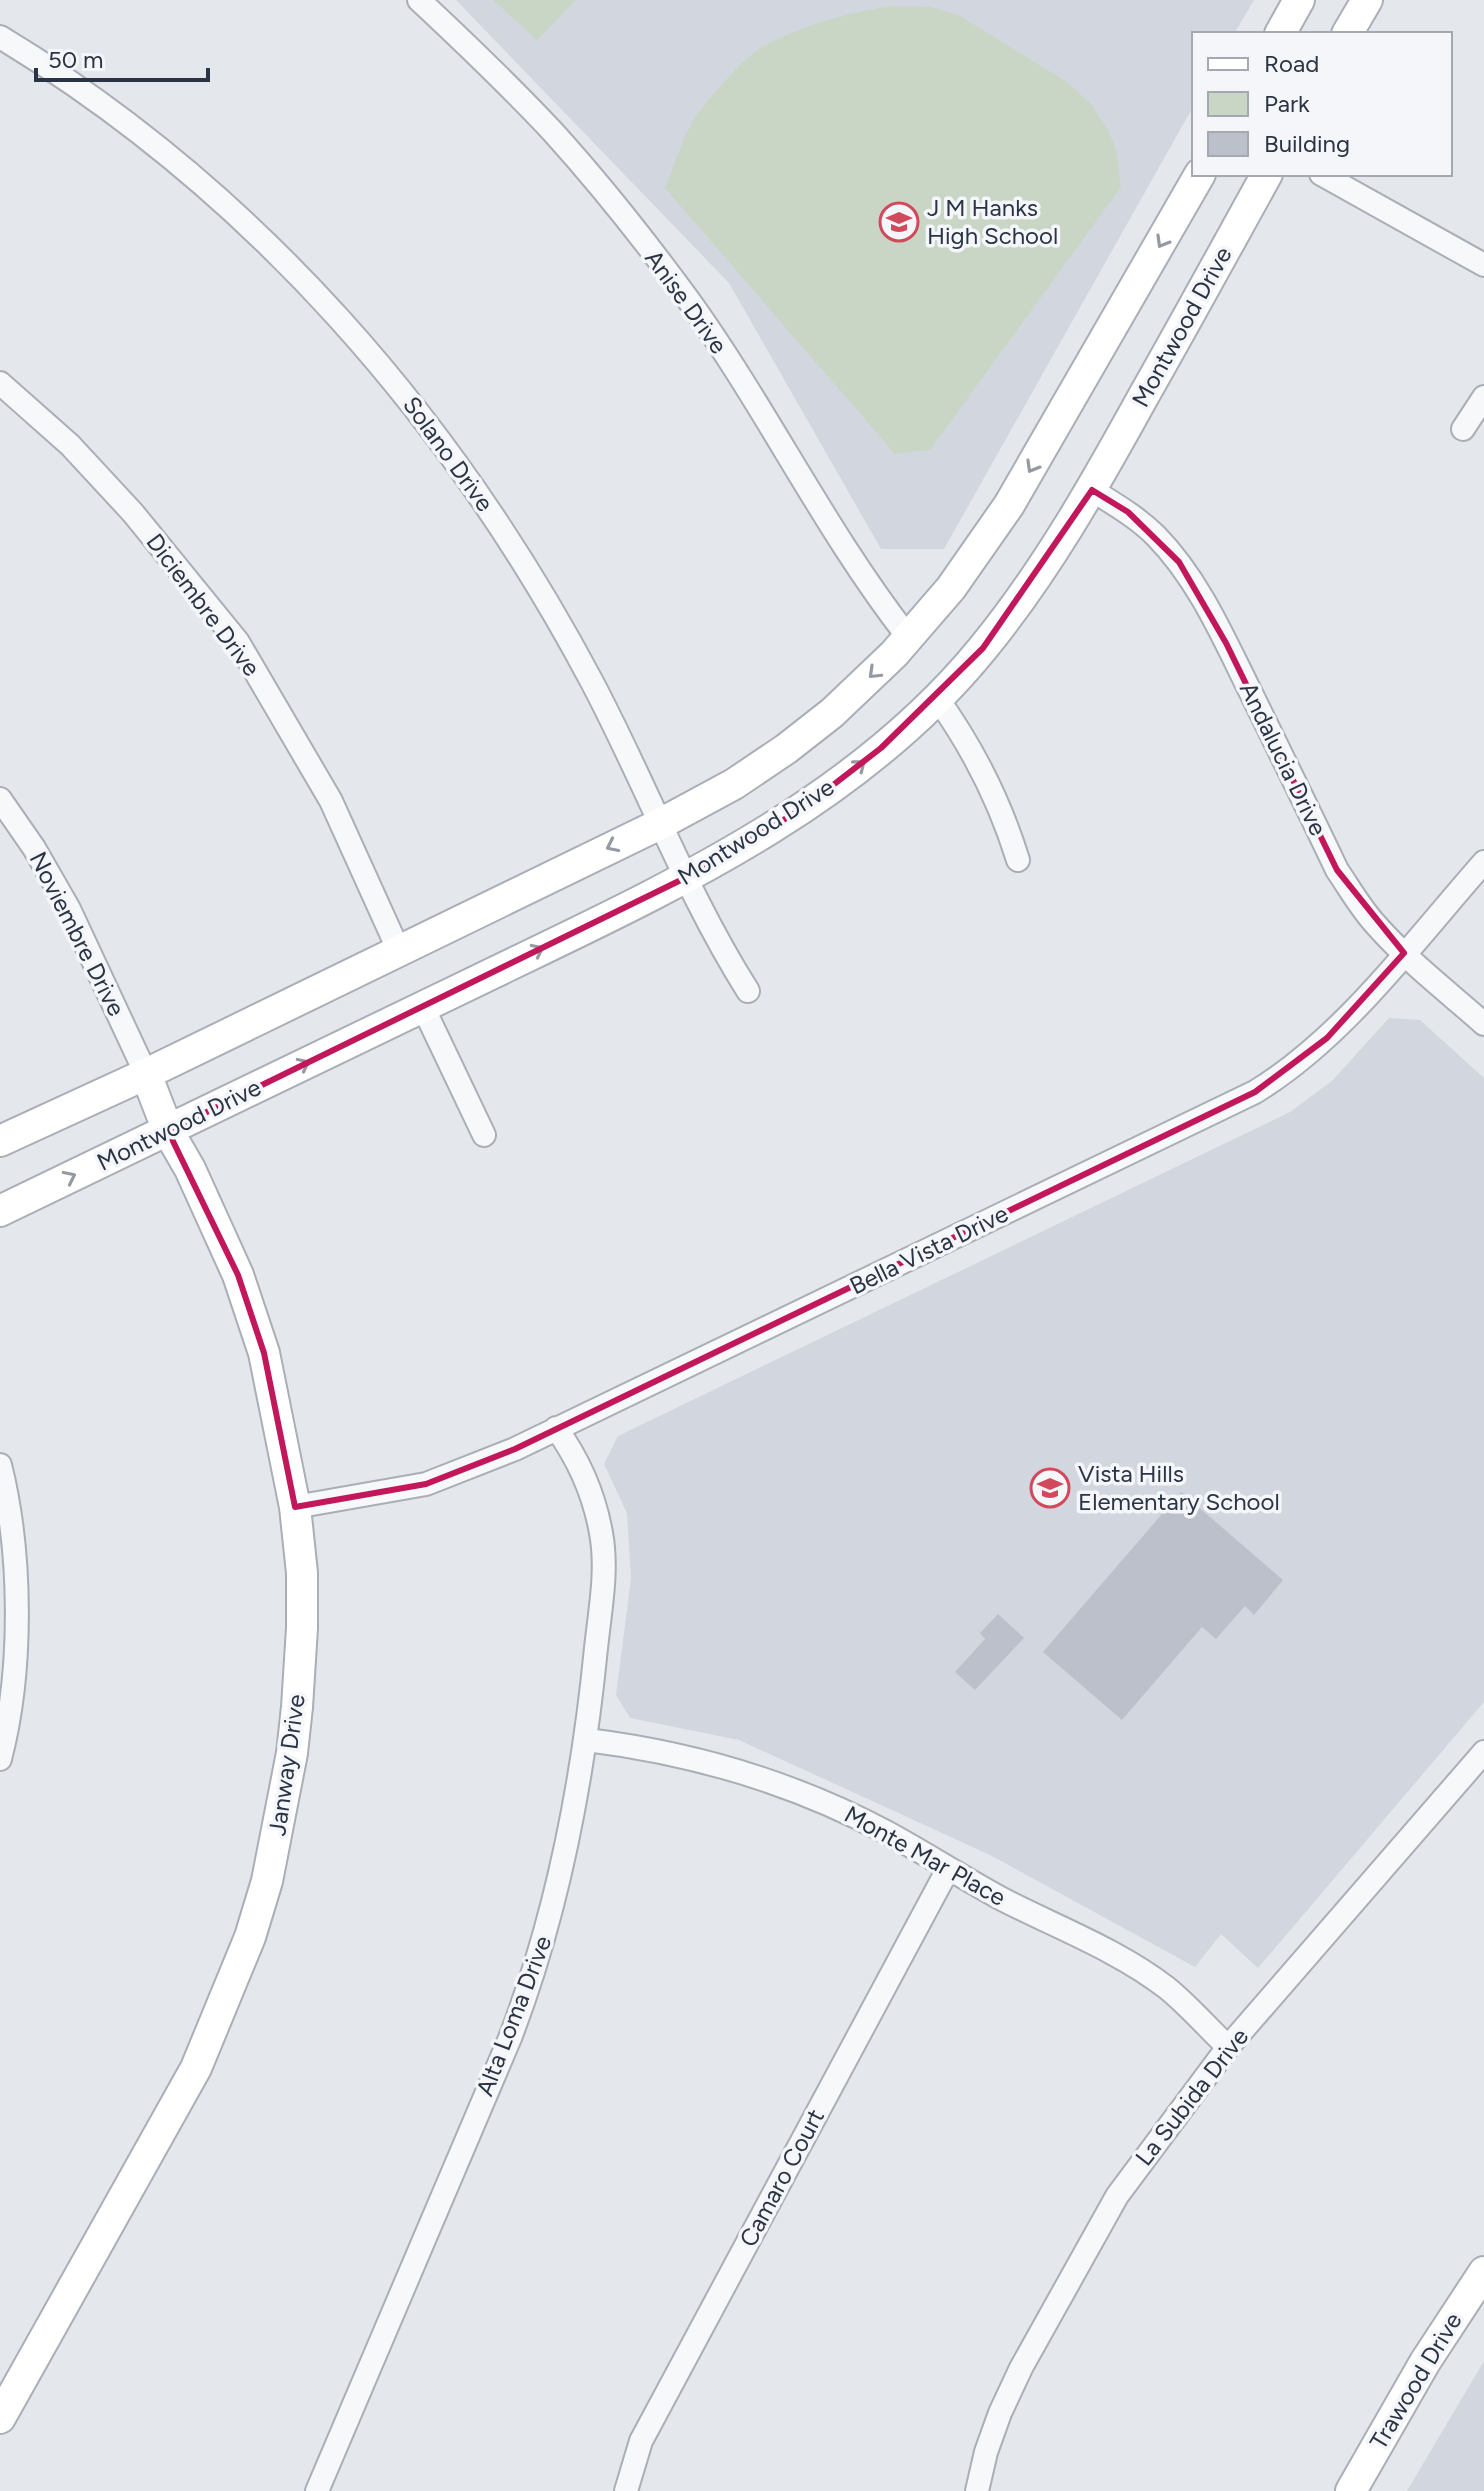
<svg xmlns="http://www.w3.org/2000/svg" width="1484" height="2491" font-family="Figtree,sans-serif">
	<style>
		.built { fill: #d2d6de }
		.green { fill: #c9d6c5 }
		.building { fill: #bbc0ca }
		.lines { fill: none; stroke-linecap: round; stroke-linejoin: round }
		.street-casing { stroke: #a9aeb7; stroke-width: 26 }
		.secondary-casing { stroke: #a9aeb7; stroke-width: 34 }
		.street { stroke: #f7f8fa; stroke-width: 22 }
		.secondary { stroke: #fff; stroke-width: 30 }
		.oneway { stroke: #959aa2 }
		.marked { fill: none; stroke: #c2185b; stroke-width: 6; stroke-linejoin: round }
		.labels { text-anchor: middle; stroke-width: 7; stroke-linejoin: round; paint-order: stroke }
		.poi-label { font-size: 24px; fill: #2b3445; stroke: #f4f6f9; text-anchor: start }
		.street-label { font-size: 24px; fill: #2b3445; stroke: #f4f6f9 }
	</style>
	<rect width="100%" height="100%" fill="#e4e7ec"/>
	<!-- built -->
	<path class="built" d="M456,0H1254L1234,34H1194V105L944,549H881L729,283Z
		M1389,1018L1420,1020L1484,1078V1702L1258,1968L1221,1934L1195,1967L990,1855L739,1740L630,1718L616,1695L631,1579L627,1513L604,1464L618,1436L1290,1112L1332,1081Z
		M1484,2361V2491H1407Z"/>
	<!-- green -->
	<path class="green" d="M493,0H576L537,40Z
		M892,6L931,7L960,16L1067,82L1091,104L1109,132L1116,150L1121,187L930,450L895,454L665,188C674,167 680,144 691,125C703,104 742,59 762,47C802,25 847,13 892,6Z"/>
	<!-- building -->
	<path class="building" d="M1181,1492L1283,1580L1254,1615L1245,1606L1216,1639L1202,1627L1122,1720L1043,1652Z
		M998,1614L1024,1638L975,1690L955,1672L985,1639L980,1633Z"/>
	<g class="lines">
		<defs>
			<path id="street" d="M419,0C465,43 510,86 553,132C600,184 649,246 690,302C768,411 826,532 908,637
				M0,37C255,191 453,420 592,682C646,784 686,893 748,991
				M1321,174L1484,265
				M0,383L70,445L133,513L238,642L331,801L398,949
				M1463,429L1484,397
				M1092,490C1114,504 1137,517 1156,536C1199,580 1224,639 1251,693C1280,752 1309,811 1337,870C1350,889 1361,909 1377,926C1409,962 1448,992 1484,1024
				M937,698C973,748 1000,802 1018,860
				M0,799L34,848L69,909L146,1074
				M423,1007L484,1135
				M0,1465C22,1553 23,1671 0,1759
				M295,1507L426,1484L515,1449L1255,1092C1345,1037 1414,941 1484,862
				M587,1740C693,1753 792,1782 886,1832C925,1853 963,1878 1002,1899C1056,1927 1118,1950 1167,1988C1189,2006 1208,2028 1228,2047
				M317,2491L510,2038C558,1913 583,1781 596,1648C600,1610 608,1570 601,1533C594,1493 579,1460 556,1428
				M626,2491L641,2441L948,1869
				M977,2491L986,2452L1000,2413L1021,2368L1117,2196L1228,2047L1484,1752"/>
			<path id="secondary" d="M1280,34L1299,0
				M1347,34L1367,0
				M0,1141L146,1074L660,824L734,784L786,749L832,713L894,654L951,588L1009,505L1200,174
				M0,1211C154,1138 307,1063 460,989C646,898 849,813 983,648C1046,571 1095,484 1143,397C1185,323 1226,248 1267,174
				M0,2418L196,2068L250,1937L267,1881L292,1753L297,1707L302,1628V1573L295,1507L264,1353L238,1275L190,1169L168,1131L146,1074
				M1351,2491L1425,2362L1484,2272"/>
		</defs>
		<!-- street casing -->
		<use href="#street" class="street-casing"/>
		<!-- secondary casing -->
		<use href="#secondary" class="secondary-casing"/>
		<!-- street -->
		<use href="#street" class="street"/>
		<!-- secondary -->
		<use href="#secondary" class="secondary"/>
	</g>
	<!-- one-way arrows -->
	<defs><path id="oneway-chevron" d="M-2-3.5L2.5 0L-2 3.5" fill="none" stroke-width="1.6" stroke-linecap="round" stroke-linejoin="round" transform="scale(2)"/></defs>
	<g class="oneway">
		<use href="#oneway-chevron" transform="translate(1162 242) rotate(120)"/>
		<use href="#oneway-chevron" transform="translate(1032 467) rotate(120)"/>
		<use href="#oneway-chevron" transform="translate(874 673) rotate(136)"/>
		<use href="#oneway-chevron" transform="translate(860 765) rotate(-38)"/>
		<use href="#oneway-chevron" transform="translate(612 846) rotate(154)"/>
		<use href="#oneway-chevron" transform="translate(538 950) rotate(-26)"/>
		<use href="#oneway-chevron" transform="translate(304 1064) rotate(-26)"/>
		<use href="#oneway-chevron" transform="translate(70 1177) rotate(-26)"/>
	</g>
	<!-- marked area -->
	<path class="marked" d="M1092,490L1128,512L1179,562L1226,643L1337,870L1404,953L1327,1038L1255,1092L515,1449L426,1484L295,1507L264,1353L238,1275L168,1131L685,878L802,809L881,748L983,648Z"/>
	<!-- icons -->
	<defs>
		<symbol id="school-ring" viewBox="-11 -11 22 22"><circle r="9.5" fill="#f4f6f9" stroke="#d1495b" stroke-width="1.5"/><path d="M0-5L7-2L0 1L-7-2ZM-4 1L0 2.5L4 1V4Q0 6-4 4Z" fill="#d1495b"/></symbol>
	</defs>
	<g fill-rule="evenodd">
		<use href="#school-ring" x="877" y="200" width="44" height="44"/>
		<use href="#school-ring" x="1028" y="1466" width="44" height="44"/>
	</g>
	<g class="labels">
		<!-- poi labels -->
		<g class="poi-label">
			<text x="927" y="216">J M Hanks<tspan x="927" dy="28">High School</tspan></text>
			<text x="1078" y="1482">Vista Hills<tspan x="1078" dy="28">Elementary School</tspan></text>
		</g>
		<!-- street labels -->
		<g class="street-label">
			<text transform="translate(686 302) rotate(54)" y="8">Anise Drive</text>
			<text transform="translate(1182 327) rotate(-61)" y="8">Montwood Drive</text>
			<text transform="translate(448 454) rotate(54)" y="8">Solano Drive</text>
			<text transform="translate(203 605) rotate(53)" y="8">Diciembre Drive</text>
			<text transform="translate(1283 759) rotate(64)" y="8">Andalucia Drive</text>
			<text transform="translate(756 832) rotate(-32)" y="8">Montwood Drive</text>
			<text transform="translate(77 934) rotate(63)" y="8">Noviembre Drive</text>
			<text transform="translate(179 1125) rotate(-26)" y="8">Montwood Drive</text>
			<text transform="translate(929 1250) rotate(-26)" y="8">Bella Vista Drive</text>
			<text transform="translate(287 1765) rotate(-82)" y="8">Janway Drive</text>
			<text transform="translate(925 1856) rotate(29)" y="8">Monte Mar Place</text>
			<text transform="translate(514 2016) rotate(-69)" y="8">Alta Loma Drive</text>
			<text transform="translate(1192 2097) rotate(-52)" y="8">La Subida Drive</text>
			<text transform="translate(782 2178) rotate(-62)" y="8">Camaro Court</text>
			<text transform="translate(1416 2381) rotate(-59)" y="8">Trawood Drive</text>
		</g>
	</g>
	<!-- legend -->
	<rect x="1192" y="32" width="260" height="144" fill="#f4f6f9" stroke="#a4a8b1" stroke-width="2"/>
	<rect x="1208" y="58" width="40" height="12" fill="#ffffff" stroke="#a4a8b1" stroke-width="2"/>
	<text x="1264" y="72" font-size="24" fill="#2b3445">Road</text>
	<rect x="1208" y="92" width="40" height="24" fill="#c9d6c5" stroke="#a4a8b1" stroke-width="2"/>
	<text x="1264" y="112" font-size="24" fill="#2b3445">Park</text>
	<rect x="1208" y="132" width="40" height="24" fill="#bbc0ca" stroke="#a4a8b1" stroke-width="2"/>
	<text x="1264" y="152" font-size="24" fill="#2b3445">Building</text>
	<!-- scale -->
	<path d="M36 68v12h172v-12" fill="none" stroke="#2b3445" stroke-width="4"/>
	<text x="48" y="68" font-size="24" fill="#2b3445" stroke="#f4f6f9" stroke-width="6" paint-order="stroke">50 m</text>
</svg>
